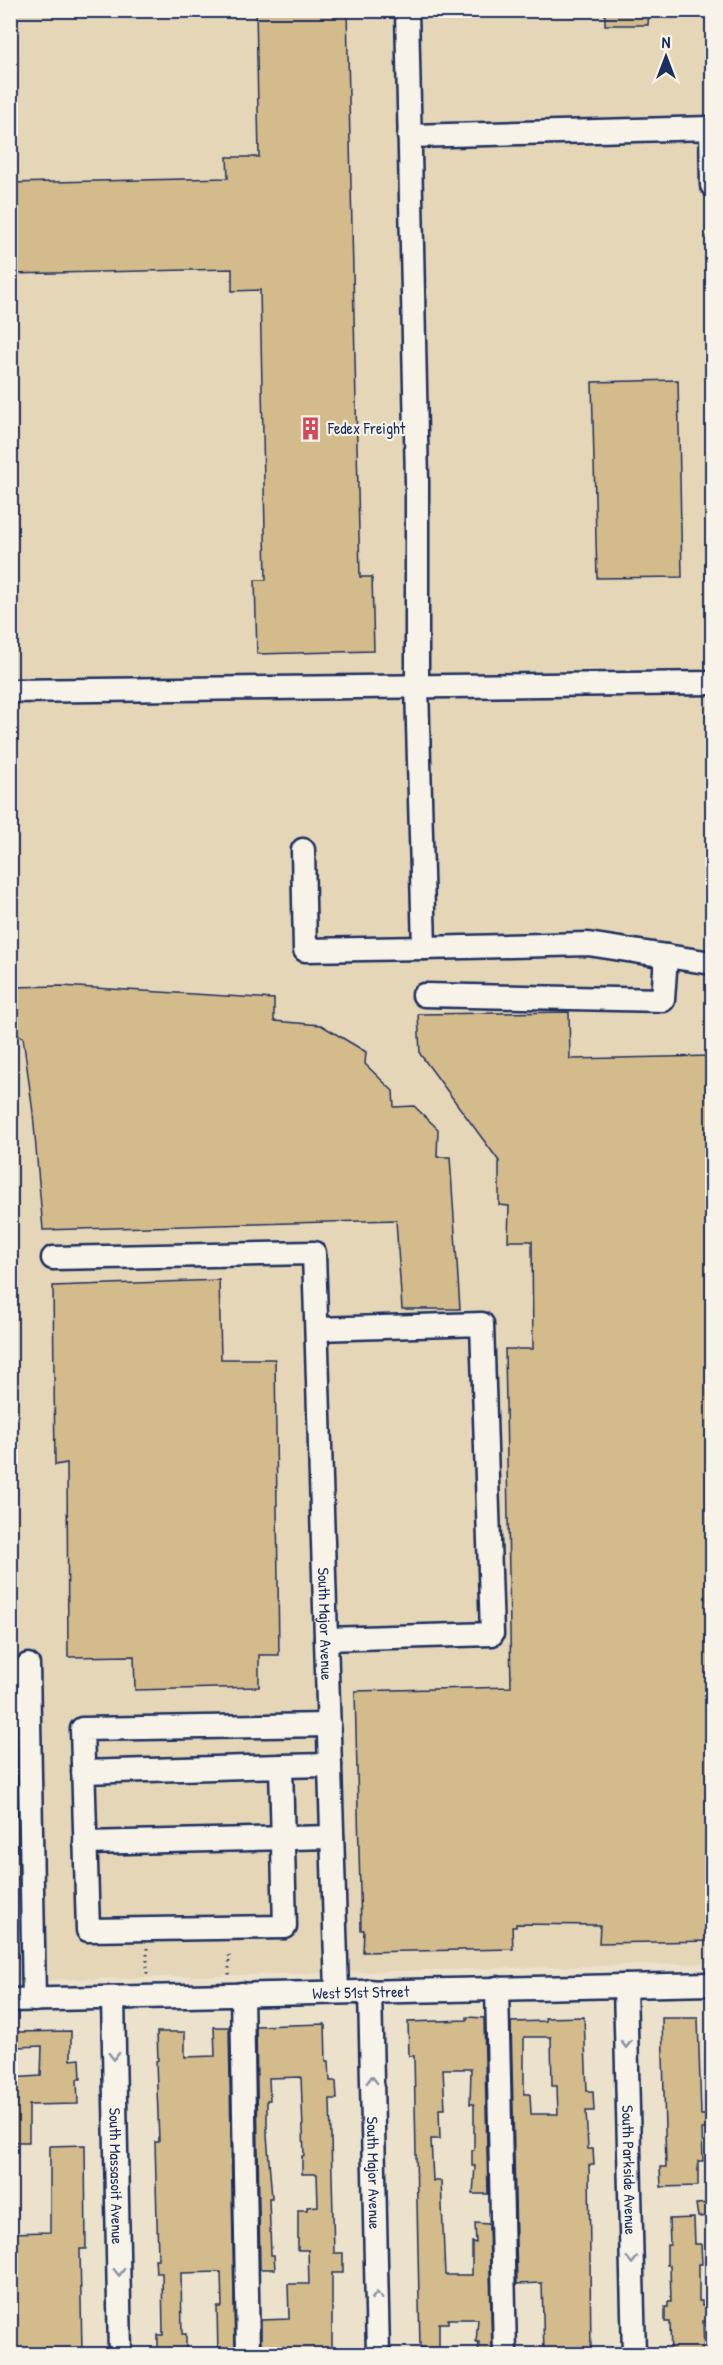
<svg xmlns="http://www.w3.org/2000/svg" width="723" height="2365" font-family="'Patrick Hand',sans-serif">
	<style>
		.built { fill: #e5d6b8 }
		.building { fill: #d4bb8b; stroke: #1b2f5e; stroke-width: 1.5; fill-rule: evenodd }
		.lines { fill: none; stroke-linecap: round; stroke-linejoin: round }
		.minor-casing { stroke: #1b2f5e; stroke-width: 27 }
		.path { stroke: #1b2f5e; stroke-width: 3; stroke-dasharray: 1.5 4.5; stroke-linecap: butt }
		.minor { stroke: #f7f3e8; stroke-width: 22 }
		.oneway { stroke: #8991a3 }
		.labels { text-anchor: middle; stroke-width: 4.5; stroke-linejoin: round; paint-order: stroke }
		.poi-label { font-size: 16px; fill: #1b2f5e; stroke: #f7f3e8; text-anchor: start }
		.street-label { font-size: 16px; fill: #1b2f5e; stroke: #f7f3e8 }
	</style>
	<rect width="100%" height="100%" fill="#ece2cc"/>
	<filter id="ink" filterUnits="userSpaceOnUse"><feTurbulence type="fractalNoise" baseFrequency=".0167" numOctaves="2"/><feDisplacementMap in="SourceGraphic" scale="12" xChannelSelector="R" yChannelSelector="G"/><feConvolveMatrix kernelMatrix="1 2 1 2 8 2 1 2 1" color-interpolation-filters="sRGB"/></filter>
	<g filter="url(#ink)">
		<!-- built -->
		<path class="built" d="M10,11H712V1963L11,1981Z"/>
		<!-- building -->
		<path class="building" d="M256,10H347L360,577H372L374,651L257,654L255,580H266L260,290L232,291V269L10,274V183L228,178L227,157H259Z
			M605,10H649L648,25H605Z
			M678,380L682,577L597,578L592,382Z
			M61,986L274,999V1021L321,1025L366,1052L365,1064L393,1091L394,1107L414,1106L438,1129L437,1157H450L460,1309H402L396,1220L43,1230L33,1113L23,1037L16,1034L10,1016V987Z
			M569,1012L570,1059L712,1056V1941L599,1943L600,1925L516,1924V1927H512L513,1949L363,1952L364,1930H361L355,1691L511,1687L505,1349H533L532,1241H508L509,1206L499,1205V1161L420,1054L418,1014Z
			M219,1280L221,1359H275L279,1655H259V1687L135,1690L134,1656L68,1657L67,1463L55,1465L53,1286Z
			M467,2017L484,2018L488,2194H473L475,2166H472V2150H474V2104H470L471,2069H443L445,2109H439L440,2139H431L433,2181H441L445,2275H472V2242L476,2243L475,2223L489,2224L492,2355H478L479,2342H476L478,2319H448V2323H439V2348H420L414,2056H409L408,2022L467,2020Z
			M584,2017L587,2091H593L594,2111H586L588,2149H593L594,2165H589L591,2355H544L542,2283L517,2284L511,2022L546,2021L545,2018ZM524,2037H551L552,2086H557L558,2114H531L530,2094H524Z
			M662,2018H698L701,2115H706V2129H702L703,2161H698V2186L661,2187L660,2167H666Z
			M325,2024L326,2061H329L330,2081H336L337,2099H330L334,2253H343V2273H332V2355H261V2320L289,2319L288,2284H309L308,2250H298V2210H307V2207L318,2206L317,2174H302V2156H304L301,2077L269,2078L270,2100H267V2135L272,2198H269L271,2255H274L275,2269H260L256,2026Z
			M214,2027H229L235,2355H218L217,2307H222L221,2272L181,2273L182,2334H186V2355H158V2335H163L162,2273H156L155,2259H158L155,2142H159L156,2061L158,2060L157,2032H185V2057L215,2056Z
			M71,2031V2060L80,2059L81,2079H77L78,2104L29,2105V2142H10V2078L41,2076L42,2046L17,2047L16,2032Z
			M85,2145L86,2249H80L82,2351L10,2350V2233L50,2232V2146Z
			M712,2203V2216L698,2217L696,2204Z
			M694,2218L695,2244H701L702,2264H699V2301H702V2306L708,2305V2321H703L704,2355H671L670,2322H665V2307H668V2302H671L670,2265H667V2245H670L669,2219Z"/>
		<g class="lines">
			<defs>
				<g id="minor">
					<path d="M407,10L417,482V686L424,948L588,944L712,963"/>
					<path d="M409,136L711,128L712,185"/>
					<path d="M10,691L712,683"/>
					<path d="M303,850L305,950L424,948"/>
					<path d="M424,995L663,1000L666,956"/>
					<path id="s1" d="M53,1258L314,1253L337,1992"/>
					<path d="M317,1329L482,1324L492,1634L326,1639"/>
					<path d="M28,1665L34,2000"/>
					<path d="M281,1766L330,1765"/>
					<path d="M83,1772L281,1766L285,1927L88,1930C86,1863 84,1796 82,1729L329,1725"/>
					<path d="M85,1843L332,1837"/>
					<path id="s2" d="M625,1986L634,2354"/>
					<path d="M497,1988L505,2354"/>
					<path id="s3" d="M370,1991L378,2354"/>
					<path d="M242,1994L248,2354"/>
					<path id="s4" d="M113,1998L120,2354"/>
					<path id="s5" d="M10,2000L712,1984"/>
				</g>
			</defs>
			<!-- minor casing -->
			<use href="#minor" class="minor-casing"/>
			<!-- path -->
			<path class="path" d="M147,1948V1974
				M229,1955V1977"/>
			<!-- minor -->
			<use href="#minor" class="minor"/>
		</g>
		<!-- one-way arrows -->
		<defs><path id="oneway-chevron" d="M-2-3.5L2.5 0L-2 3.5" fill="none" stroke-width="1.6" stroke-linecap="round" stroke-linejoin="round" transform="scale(1.5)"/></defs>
		<g class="oneway">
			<use href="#oneway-chevron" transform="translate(626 2044) rotate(89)"/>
			<use href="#oneway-chevron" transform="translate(114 2056) rotate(89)"/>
			<use href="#oneway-chevron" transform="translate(372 2080) rotate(-91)"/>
			<use href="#oneway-chevron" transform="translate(632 2260) rotate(89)"/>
			<use href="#oneway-chevron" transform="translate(119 2272) rotate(89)"/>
			<use href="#oneway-chevron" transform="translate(377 2296) rotate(-91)"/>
		</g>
	</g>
	<!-- icons -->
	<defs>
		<symbol id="building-bare" viewBox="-9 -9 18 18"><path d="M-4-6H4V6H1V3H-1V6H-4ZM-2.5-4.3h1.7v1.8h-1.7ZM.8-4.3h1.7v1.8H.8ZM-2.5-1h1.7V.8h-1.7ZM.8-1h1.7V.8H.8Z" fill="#d1495b" stroke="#f7f3e8" stroke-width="2.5" paint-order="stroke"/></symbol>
	</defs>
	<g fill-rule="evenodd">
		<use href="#building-bare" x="294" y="412" width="33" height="33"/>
	</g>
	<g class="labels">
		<!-- poi labels -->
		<g class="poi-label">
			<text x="328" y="434">Fedex Freight</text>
		</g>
		<!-- street labels -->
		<g class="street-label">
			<text dy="6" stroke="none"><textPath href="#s1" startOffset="632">South Major Avenue</textPath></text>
			<text dy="6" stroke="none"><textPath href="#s5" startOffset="351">West 51st Street</textPath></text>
			<text dy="6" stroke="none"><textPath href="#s2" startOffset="184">South Parkside Avenue</textPath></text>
			<text dy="6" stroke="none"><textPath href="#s3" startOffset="182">South Major Avenue</textPath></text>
			<text dy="6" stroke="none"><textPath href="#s4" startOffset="178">South Massasoit Avenue</textPath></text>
		</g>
	</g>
	<!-- margin -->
	<rect width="723" height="2365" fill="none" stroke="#f7f3e8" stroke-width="36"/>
	<rect x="18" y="18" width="687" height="2329" fill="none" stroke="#1b2f5e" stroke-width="2" filter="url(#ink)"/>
	<!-- north arrow -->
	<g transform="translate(666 57)" stroke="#f7f3e8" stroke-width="4.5" paint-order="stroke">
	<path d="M0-4.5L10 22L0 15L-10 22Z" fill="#1b2f5e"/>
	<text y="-9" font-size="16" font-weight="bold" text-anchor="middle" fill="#1b2f5e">N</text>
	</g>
</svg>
